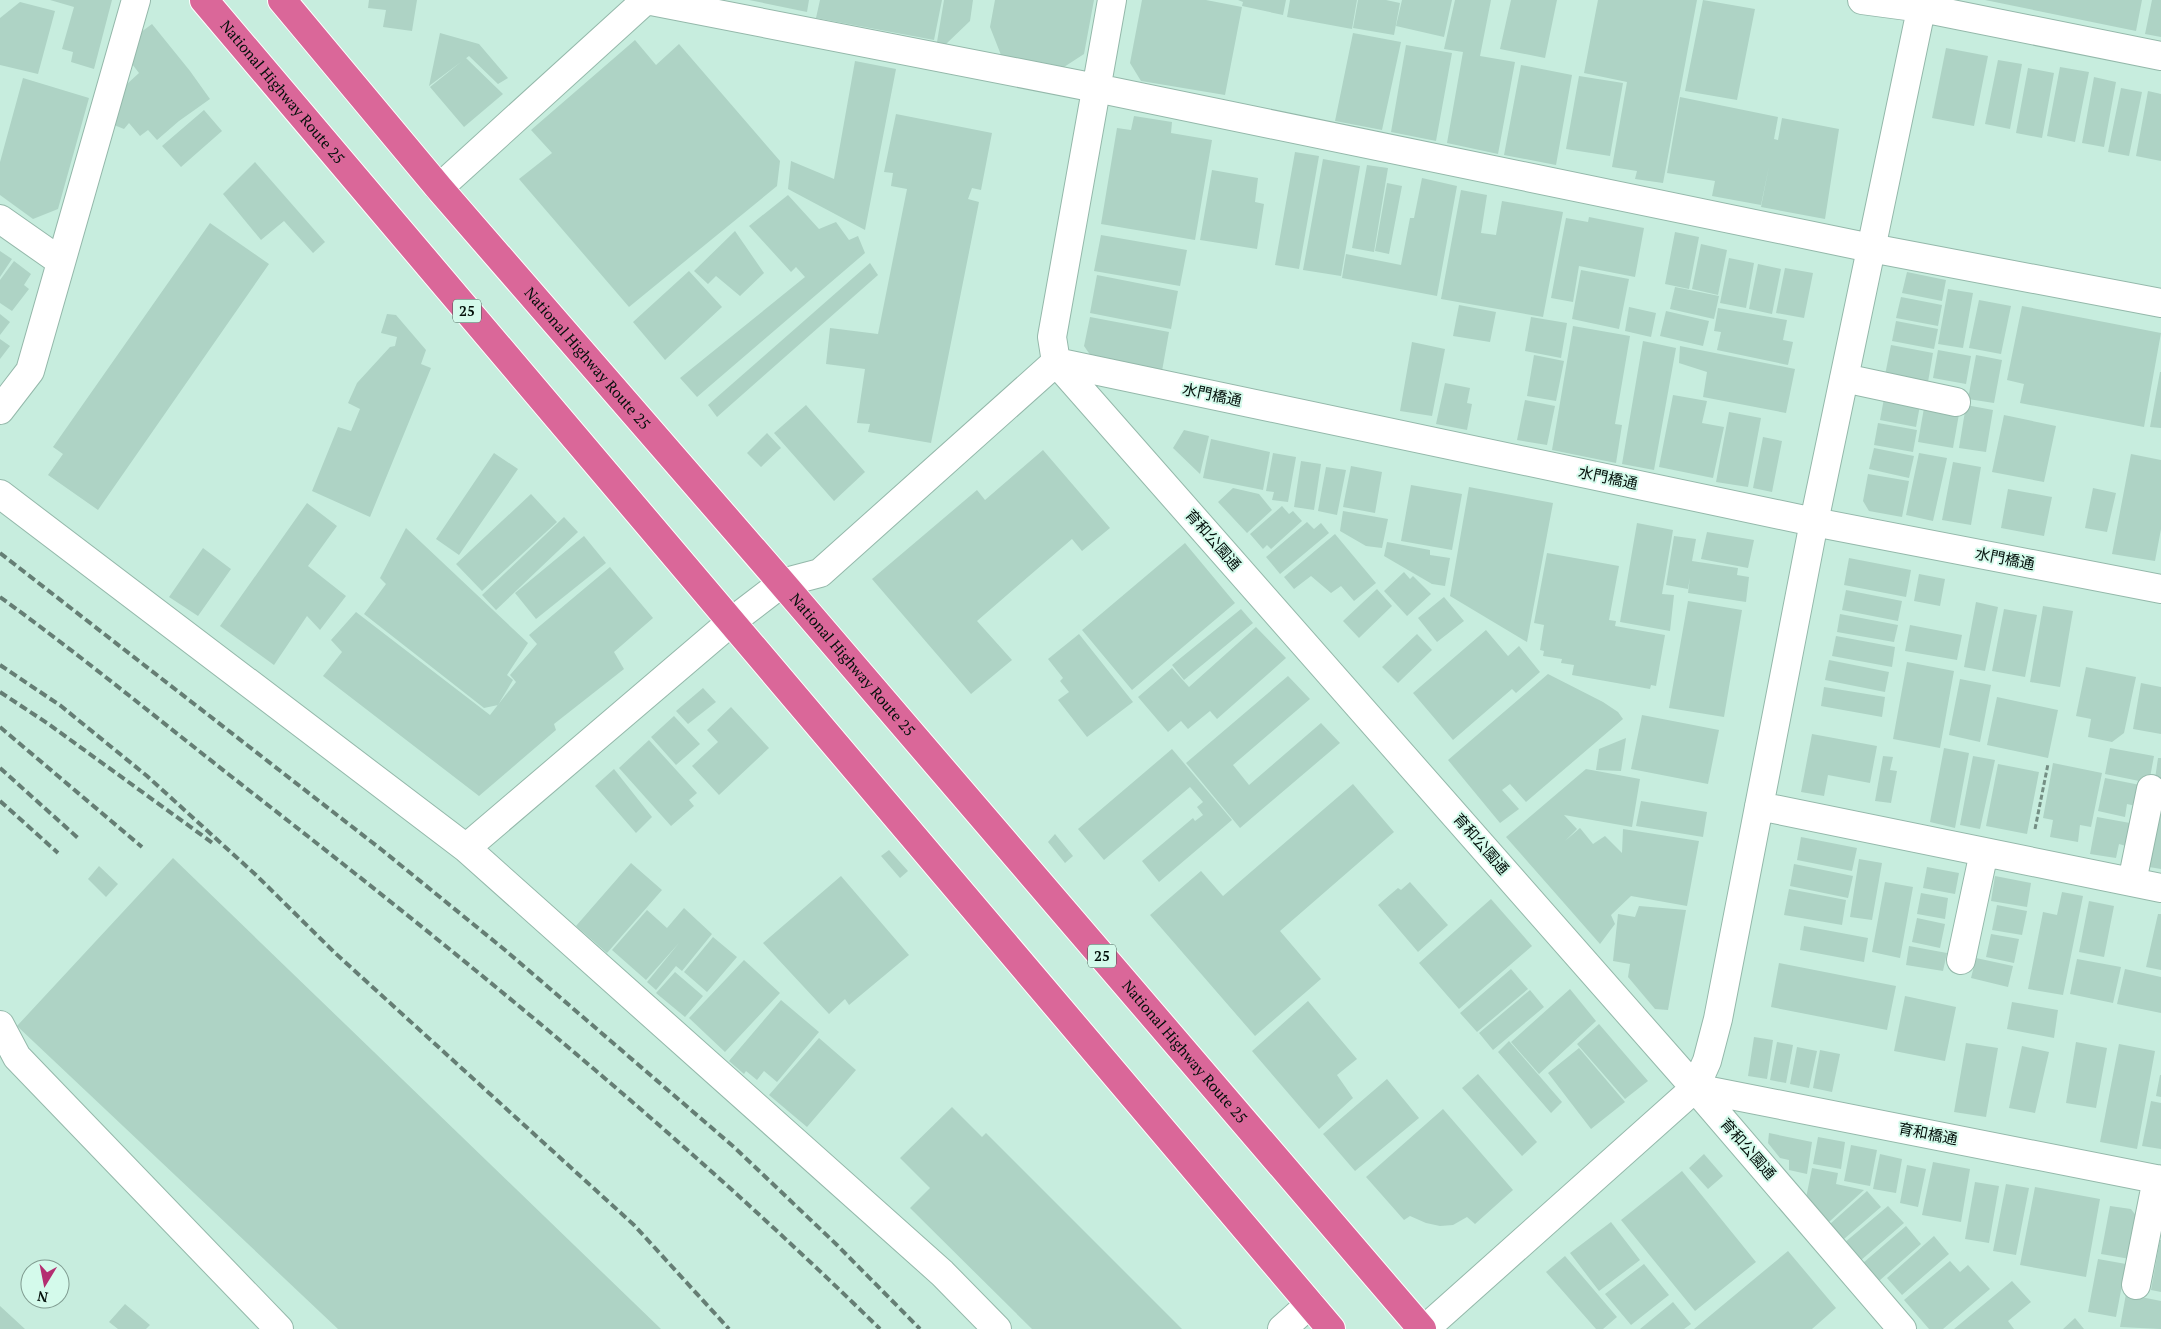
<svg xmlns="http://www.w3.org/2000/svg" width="2161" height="1329" font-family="'PT Serif','Noto Sans JP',serif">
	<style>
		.building { fill: #aed3c5 }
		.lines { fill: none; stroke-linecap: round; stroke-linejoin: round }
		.minor-casing { stroke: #94b8aa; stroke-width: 30 }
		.highway-casing { stroke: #fff; stroke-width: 30 }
		.path { stroke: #748f84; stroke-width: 3; stroke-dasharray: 5 2.5; stroke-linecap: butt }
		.minor { stroke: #fff; stroke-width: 28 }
		.highway { stroke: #da6799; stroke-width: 28 }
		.rail { stroke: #657e74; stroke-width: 4; stroke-dasharray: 8 4; stroke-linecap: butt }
		.labels { text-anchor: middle; stroke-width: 4; stroke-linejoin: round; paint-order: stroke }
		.shield { fill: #d4faeb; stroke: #42564e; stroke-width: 1 }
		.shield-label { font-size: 14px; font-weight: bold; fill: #030f0a }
		.street-label { font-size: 15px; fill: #030f0a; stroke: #d4faeb }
	</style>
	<rect width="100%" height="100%" fill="#c7edde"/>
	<!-- building -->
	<path class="building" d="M112,0L94,69L71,62L73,52L62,49L74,7L50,0Z
		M369,0H417L412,31L383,27L386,10L368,8Z
		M749,0H809L807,12Z
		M820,0H942L934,40L816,18Z
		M944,0H973L970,21L946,44L937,42Z
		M995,0H1094L1084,54L1064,67L1001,55L990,27Z
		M1142,0H1206L1242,7L1225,95L1141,81L1130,63Z
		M1238,0H1286L1283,15L1242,6L1243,2Z
		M1290,0H1357L1352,29L1287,17Z
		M1358,0H1386L1400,3L1394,35L1353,28Z
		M1402,0H1452L1444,37L1396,26Z
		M1455,0H1491L1480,56L1515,62L1498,154L1447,143L1463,52L1444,49Z
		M1511,0H1557L1545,58L1500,49Z
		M1598,0H1697L1663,183L1635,179L1637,171L1612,167L1627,82L1584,73Z
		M1703,0L1755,9L1737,100L1685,91Z
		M1985,0H2142L2136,31Z
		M2152,0H2161V37L2145,34Z
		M20,2L55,11L38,74L0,65V18Z
		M152,24L190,71L210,99L179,121L157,140L148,130L140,136L129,123L124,129L114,125L127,84L139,73L132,64L137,35Z
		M440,33L479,44L508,78L498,84L469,56L429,86Z
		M1353,33L1401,42L1382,130L1335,121Z
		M635,40L656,65L679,44L780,161L777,186L629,307L519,179L552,153L531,130Z
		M1406,45L1452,53L1436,141L1391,132Z
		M1946,48L1988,56L1974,126L1932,118Z
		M466,58L503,94L464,127L430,87Z
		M1998,60L2022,64L2010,129L1985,124Z
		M855,61L896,69L865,230L788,189L791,161L834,179Z
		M1521,65L1572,75L1556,165L1504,155Z
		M2060,67L2089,72L2075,142L2047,136Z
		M2028,68L2054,73L2042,138L2016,133Z
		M1579,76L1623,83L1610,156L1566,149Z
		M2094,77L2116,82L2104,147L2082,143Z
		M23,78L89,98L58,209L33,219L0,195V162Z
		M2121,88L2142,92L2129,156L2108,152Z
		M2148,91L2161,94V161L2136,156Z
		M1680,97L1778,117L1774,139L1778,140L1782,118L1839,129L1825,219L1761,207L1769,166L1761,205L1712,196L1715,181L1667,173Z
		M204,110L222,131L181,167L162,146Z
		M896,114L992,133L981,190L972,188L968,199L979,202L931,443L868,432L870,424L857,423L865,369L826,364L830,328L878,334L907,189L891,186L893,173L884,172Z
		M1134,116L1172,122L1171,133L1212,140L1195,240L1101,224L1117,128L1131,130Z
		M1295,152L1319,156L1299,269L1275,265Z
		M1323,159L1360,166L1341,276L1303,270Z
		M255,162L325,242L313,253L284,221L261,240L223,194Z
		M1367,165L1388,168L1374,252L1352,248Z
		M1212,170L1258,178L1255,202L1264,204L1257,249L1200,240Z
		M1422,178L1457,186L1437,296L1342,278L1346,254L1401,265L1410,218H1414Z
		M1387,183L1402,186L1389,254L1375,251Z
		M1461,190L1487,195L1481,233L1496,235L1502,201L1563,212L1543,317L1441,299Z
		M788,195L819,229L836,222L849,240L858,236L865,253L697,397L680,378L805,277L796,267L791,272L749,226Z
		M1589,217L1644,228L1635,277L1579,266L1573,302L1551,298L1566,218L1588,222Z
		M210,223L269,264L98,510L48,475L63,454L53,447Z
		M735,231L764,273L740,296L716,276L708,284L694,271Z
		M1675,232L1699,237L1689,289L1665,284Z
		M1101,235L1187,250L1180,286L1094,271Z
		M1701,244L1727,250L1718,295L1692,289Z
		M0,251L12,259L0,277Z
		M1729,258L1754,263L1746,308L1720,303Z
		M14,261L31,274L24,285L29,289L12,311L0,303V280Z
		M870,263L878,275L717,417L708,405Z
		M1758,264L1781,269L1772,314L1749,309Z
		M1785,268L1813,273L1804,318L1776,313Z
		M1581,270L1629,279L1619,329L1572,319Z
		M689,271L722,307L665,360L633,322Z
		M1907,272L1946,280L1942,301L1902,293Z
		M1097,275L1178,291L1171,329L1090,313Z
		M1675,287L1719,296L1714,319L1670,309Z
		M1948,289L1973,293L1963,348L1938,344Z
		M1901,297L1942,305L1938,326L1896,318Z
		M1979,300L2011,306L2001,354L1969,348Z
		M1459,305L1496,312L1490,342L1453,336Z
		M2022,306L2161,333L2144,427L2020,403L2024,384L2007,380Z
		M1629,307L1656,313L1651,337L1625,331Z
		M1718,308L1787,320L1783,340L1793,342L1788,365L1717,350L1721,332L1714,331Z
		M1666,311L1709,321L1703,346L1660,336Z
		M0,314L10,322L0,335Z
		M387,314L396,315L426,350L421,364L431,368L370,517L312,491L338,427L351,431L360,409L348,403L357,383L390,347L395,346L397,337L381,333Z
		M1090,317L1169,332L1162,371L1093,359L1084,346Z
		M1531,317L1567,323L1561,358L1525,351Z
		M1896,321L1938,329L1934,349L1892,341Z
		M1573,326L1630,336L1615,424L1622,425L1616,463L1552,450Z
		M0,339L10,346L0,359Z
		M1643,341L1676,348L1654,470L1622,464Z
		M1412,342L1445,349L1432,416L1400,411Z
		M1891,345L1933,353L1928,382L1885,375Z
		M1680,346L1795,369L1786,413L1703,397L1707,372L1679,363Z
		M1938,350L1971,356L1966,384L1933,378Z
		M1534,355L1564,361L1556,401L1527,396Z
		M1976,355L2002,360L1994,403L1968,399Z
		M2160,372H2161V428L2150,427Z
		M1445,383L1470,388L1467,403L1472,404L1467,430L1436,424Z
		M1885,393L1921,400L1916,427L1880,420Z
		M1673,395L1707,401L1702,423L1724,427L1713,478L1659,467Z
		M1525,400L1555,406L1547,445L1517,440Z
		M806,405L865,472L834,501L774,433Z
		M1966,405L1993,410L1986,452L1959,448Z
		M1924,408L1959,414L1953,448L1918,442Z
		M1729,412L1761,418L1748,487L1716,482Z
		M2004,415L2056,426L2044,482L1992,472Z
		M1878,423L1917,430L1913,452L1874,445Z
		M1184,430L1209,436L1200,474L1173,448Z
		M767,433L781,448L761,467L747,453Z
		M1763,437L1782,441L1772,492L1753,488Z
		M1211,439L1270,452L1263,490L1203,478Z
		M1874,448L1914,456L1909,478L1869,469Z
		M1043,450L1110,528L1082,551L1072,539L977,621L1012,660L971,694L872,579L977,490L985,500Z
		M494,453L518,469L459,555L436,539Z
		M1273,453L1296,457L1288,502L1272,500L1274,492L1266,491Z
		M1919,453L1947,458L1933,521L1906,515Z
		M2131,454L2161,460V529L2155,561L2112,554Z
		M1301,461L1321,464L1314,510L1294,507Z
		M1953,462L1981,467L1971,525L1942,520Z
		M1351,466L1382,472L1375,513L1343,507Z
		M1326,467L1346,470L1337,515L1318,511Z
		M1868,474L1909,481L1902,517L1869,511L1863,501Z
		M1411,485L1462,494L1452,550L1401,541Z
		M1469,487L1553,503L1527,642L1450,596Z
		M1233,488L1259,494L1272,510L1247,533L1218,502Z
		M2093,488L2116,493L2107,532L2085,528Z
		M2008,489L2052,497L2044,536L2001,528Z
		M531,494L557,522L482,591L456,564Z
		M307,503L337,526L308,566L346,596L320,630L307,616L274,665L220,626Z
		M1282,506L1289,514L1293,511L1302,521L1271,549L1267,545L1263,549L1250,534Z
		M1343,511L1388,519L1382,548L1366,546L1340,531Z
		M564,517L578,532L496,610L482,595Z
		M1307,522L1314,529L1321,523L1329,533L1280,574L1266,557Z
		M1637,523L1673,530L1662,594L1674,595L1670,631L1620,622Z
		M406,528L528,643L507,675L513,680L498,705L484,708L364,614L386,584L380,578Z
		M1707,532L1754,540L1748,568L1701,559Z
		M1335,534L1376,583L1354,601L1341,586L1331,593L1311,576L1294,589L1284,577Z
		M584,536L606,563L536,619L515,593Z
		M1674,536L1696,539L1692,561L1738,568L1737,575L1749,577L1746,602L1688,593L1690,577L1688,589L1666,585Z
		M1387,542L1430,550V555L1450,558L1445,586L1432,584L1384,556Z
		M1185,543L1235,603L1132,690L1082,630Z
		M203,548L231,569L198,616L169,597Z
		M1547,553L1619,566L1609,620L1616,621L1615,626L1665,635L1656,686L1651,685L1650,689L1572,675L1574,665L1561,663L1562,659L1543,656L1544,651L1540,650L1544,625L1534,623Z
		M1849,558L1911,570L1906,597L1844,585Z
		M610,567L653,618L614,652L624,669L554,724L556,730L479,796L323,676L342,652L331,640L356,612L490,715L516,682L510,675L537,644L529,635Z
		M1404,572L1410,579L1413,576L1431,594L1407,616L1384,591Z
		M1919,574L1945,579L1940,606L1914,601Z
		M1377,589L1392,606L1359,638L1343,621Z
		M1846,590L1902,601L1898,621L1842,610Z
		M1444,597L1464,621L1437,642L1418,618Z
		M1688,601L1742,610L1724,717L1669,708Z
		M1976,602L1998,607L1985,671L1964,667Z
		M2043,606L2073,611L2060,687L2030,682Z
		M1241,609L1253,623L1184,680L1172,665Z
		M2004,609L2037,615L2025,677L1992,671Z
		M1840,614L1898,625L1894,642L1837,632Z
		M1910,625L1962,635L1957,660L1905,651Z
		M1256,627L1286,658L1217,719L1210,711L1188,729L1181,721L1168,732L1138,697L1172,668L1189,687Z
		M1486,630L1508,656L1519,646L1540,672L1516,693L1512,689L1453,740L1413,693Z
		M1079,634L1133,702L1087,737L1058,700L1069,692L1060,681L1063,678L1048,659Z
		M1417,634L1432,650L1398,683L1382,667Z
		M1836,636L1895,647L1892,667L1832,656Z
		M1829,660L1889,672L1885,692L1825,680Z
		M1907,662L1954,671L1940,748L1893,739Z
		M2086,667L2136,677L2124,733L2112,742L2088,737L2091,719L2076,716Z
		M1548,674L1603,702L1618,712L1623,719L1526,802L1510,784L1502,790L1519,809L1500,823L1448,760Z
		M1288,676L1310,699L1233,765L1249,785L1321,723L1340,743L1240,828L1186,763Z
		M1960,679L1991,685L1980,742L1949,735Z
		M2141,683L2161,687V734L2133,729Z
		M1824,687L1885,697L1882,717L1821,706Z
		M703,688L716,702L688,724L676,711Z
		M1997,697L2058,710L2048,758L1987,745Z
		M731,707L769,748L719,795L692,766L718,742L707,730Z
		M1642,715L1719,730L1708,784L1631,769Z
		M674,716L700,744L676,765L651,737Z
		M1812,734L1877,746L1870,783L1828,775L1824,796L1801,792Z
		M1626,738L1621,771L1596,770L1599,749Z
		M649,740L697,793L689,800L694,806L671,826L619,768Z
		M1944,748L1969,753L1955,828L1930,822Z
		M2110,748L2154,756L2149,783L2105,774Z
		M1172,749L1232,820L1159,882L1142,861L1193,818L1195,821L1203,815L1197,807L1203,802L1190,787L1104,860L1078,829Z
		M1883,756L1893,757L1890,770L1897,771L1891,803L1875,801Z
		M1973,756L1995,760L1980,829L1960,825Z
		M2158,758H2161V780L2155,779Z
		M2053,763L2102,773L2091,827L2080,825L2078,842L2050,837L2053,820L2043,818Z
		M1998,764L2039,772L2027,834L1986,826Z
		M614,769L652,817L636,833L595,786Z
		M1586,769L1640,779L1632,827L1564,815L1577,829L1565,841L1580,828L1593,844L1605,836L1622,853L1623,829L1699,841L1687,906L1631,896L1611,915L1615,924L1600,944L1506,837Z
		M2105,778L2140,785L2136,806L2127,804L2125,817L2098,811Z
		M1353,784L1394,832L1280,931L1321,979L1255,1036L1150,915L1201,871L1223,896Z
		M1641,801L1707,812L1703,837L1636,826Z
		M2160,814L2161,815V869L2149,867Z
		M2097,817L2130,823L2126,846L2119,844L2116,858L2090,854Z
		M1055,834L1073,856L1065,863L1048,842Z
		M1801,837L1857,848L1852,871L1797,860Z
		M889,850L908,871L900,878L881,856Z
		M173,858L661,1329H338L17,1026Z
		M1859,859L1882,863L1872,920L1850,917Z
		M631,863L662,890L607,953L576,926Z
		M1794,864L1853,876L1848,898L1790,886Z
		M99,866L118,884L106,897L88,879Z
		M1927,867L1959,873L1955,894L1923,888Z
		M841,876L909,955L849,1005L845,999L829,1014L763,943Z
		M1995,876L2031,883L2027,907L1991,901Z
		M1410,882L1448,925L1418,952L1378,905L1398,888L1401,890Z
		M1885,882L1913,887L1900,958L1872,952Z
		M1789,889L1846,900L1842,925L1784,915Z
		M2062,892L2083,896L2063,995L2028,989L2043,912L2057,915Z
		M1921,893L1948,898L1945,919L1917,914Z
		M1491,899L1532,946L1459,1009L1419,963Z
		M2089,901L2114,906L2104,957L2079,952Z
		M1997,905L2027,911L2022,935L1992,930Z
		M1639,906L1686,910L1668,1010L1655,1009L1628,977L1630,964L1613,961L1618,914L1635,917Z
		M684,908L712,934L682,971L676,966L656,990L647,982L679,943L646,980L612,950L647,910L667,928Z
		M2158,914H2161V970L2146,967Z
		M1917,918L1945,924L1940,948L1912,942Z
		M1804,926L1868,938L1864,962L1800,950Z
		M1991,934L2019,939L2014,963L1986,957Z
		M713,937L737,957L707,992L684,972Z
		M1909,946L1947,953L1943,971L1906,965Z
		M1976,958L2013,966L2008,987L1971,978Z
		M2077,959L2121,967L2113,1003L2070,994Z
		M744,960L780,993L725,1052L689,1018Z
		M1779,963L1896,986L1887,1030L1771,1007Z
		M1511,969L1528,989L1477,1032L1460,1013Z
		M2125,969L2161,977V1013L2117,1004Z
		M675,972L703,996L685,1017L656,993Z
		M1570,989L1596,1021L1539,1074L1511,1042Z
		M1530,990L1544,1007L1493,1050L1479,1033Z
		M1905,996L1956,1007L1945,1061L1894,1051Z
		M781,1000L819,1032L777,1082L764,1071L757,1080L746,1071L744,1074L729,1061Z
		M1308,1001L1357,1059L1337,1075L1353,1098L1319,1129L1252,1051Z
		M2012,1002L2058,1010L2054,1038L2007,1029Z
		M1599,1024L1648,1081L1625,1099L1577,1044Z
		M1754,1037L1773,1040L1767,1079L1748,1076Z
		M819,1038L856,1070L807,1127L769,1095Z
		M1509,1041L1562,1102L1551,1113L1498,1052Z
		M1777,1042L1793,1045L1786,1083L1770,1080Z
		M2076,1042L2107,1048L2096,1108L2066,1103Z
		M1966,1043L1998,1048L1986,1117L1954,1112Z
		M2119,1044L2155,1051L2137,1149L2100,1142Z
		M2022,1046L2049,1052L2035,1113L2009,1108Z
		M1797,1047L1817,1051L1809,1088L1790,1084Z
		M1579,1048L1625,1102L1591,1129L1548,1073Z
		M1820,1050L1840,1054L1832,1092L1813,1088Z
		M1478,1074L1537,1142L1522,1156L1462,1088Z
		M2160,1075H2161V1097L2156,1096Z
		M1387,1079L1419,1118L1355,1171L1323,1134Z
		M2151,1101L2161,1103V1149L2142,1146Z
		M952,1107L982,1137L986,1133L1182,1329H1032L910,1208L930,1188L900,1158Z
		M1443,1109L1513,1190L1475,1224L1467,1217L1453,1225L1440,1226L1426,1223L1410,1216L1404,1220L1366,1177Z
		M1769,1133L1812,1142L1807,1174L1789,1170V1160L1780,1158L1768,1143Z
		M1818,1137L1845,1142L1841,1169L1813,1164Z
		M1851,1145L1877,1150L1870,1186L1844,1181Z
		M1704,1154L1723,1176L1708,1189L1689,1168Z
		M1880,1154L1902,1159L1896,1193L1873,1189Z
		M1933,1162L1970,1169L1961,1222L1922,1215Z
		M1907,1165L1926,1169L1918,1207L1900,1203Z
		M1812,1168L1838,1173L1836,1184L1864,1190L1829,1222L1806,1198Z
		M1682,1171L1756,1262L1695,1311L1621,1220Z
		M1975,1182L1999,1186L1989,1243L1965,1239Z
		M2006,1184L2029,1188L2016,1255L1993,1251Z
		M2035,1187L2100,1199L2086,1277L2020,1265Z
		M1867,1191L1881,1207L1844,1239L1830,1224Z
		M1888,1206L1904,1223L1860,1261L1844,1243Z
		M2110,1206L2131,1209L2137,1217L2130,1259L2101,1254Z
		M1611,1222L1640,1260L1599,1291L1570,1253Z
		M1906,1226L1921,1244L1879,1281L1863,1263Z
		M1934,1236L1949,1254L1902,1295L1887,1278Z
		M2160,1240H2161V1292L2151,1290Z
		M1788,1251L1836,1308L1812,1329H1694Z
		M1565,1256L1617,1317L1603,1329H1596L1546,1272Z
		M2098,1259L2126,1264L2116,1317L2088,1312Z
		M1950,1261L1960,1272L1968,1265L1990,1289L1943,1329H1929L1904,1300Z
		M1644,1264L1669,1295L1631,1325L1605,1294Z
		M2012,1281L2031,1302L2008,1321L2014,1329H1954Z
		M2126,1294L2161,1301V1329L2120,1327Z
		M1673,1302L1691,1324L1684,1329H1640Z
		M125,1304L150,1325L146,1329H118L109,1322Z
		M0,1306L25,1329H0Z
		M2075,1318L2084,1329H2063Z"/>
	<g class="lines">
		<defs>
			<path id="minor" d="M646,0L1096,88L1871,248L2161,303
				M1862,0L1922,8L2161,56
				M439,188L646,0
				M0,219L60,261
				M1056,362L1695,1088L1902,1329
				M1056,362L1814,522L2161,589
				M1056,362L1052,337L1112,0
				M1844,378L1956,402
				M0,410L30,371L136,0
				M0,494L466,848L942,1273L997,1329
				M1759,806L2161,888
				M466,848L731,622L782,583L820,573L1056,362
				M2132,882L2151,789
				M1961,960L1984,852
				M0,1025L17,1057L279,1329
				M1695,1088L2161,1180
				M2136,1285L2157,1179
				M1282,1329L1310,1304
				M1425,1329L1695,1088L1707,1061L1718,1019L1814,522L1923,0"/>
			<g id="highway">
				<path id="s1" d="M204,0L1331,1329"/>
				<path id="s2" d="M282,0L439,188L782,583L1422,1329"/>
			</g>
		</defs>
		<!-- minor casing -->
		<use href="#minor" class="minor-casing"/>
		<!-- highway casing -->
		<use href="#highway" class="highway-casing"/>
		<!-- path -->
		<path class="path" d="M2035,829L2048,764"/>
		<!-- minor -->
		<use href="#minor" class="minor"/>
		<!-- highway -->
		<use href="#highway" class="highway"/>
		<!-- rail -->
		<path class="rail" d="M0,553L382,850L505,950L734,1147L837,1245L920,1329
			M0,597C87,660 170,729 255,795C471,963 684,1137 880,1329
			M0,665L61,706L147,776L256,875L334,952L634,1225L729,1329
			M0,692L47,723L214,844
			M0,727L142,847
			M0,768L78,838
			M0,801L58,853"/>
	</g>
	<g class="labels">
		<!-- shield labels -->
		<g class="shield">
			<rect x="453" y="299.5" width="28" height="23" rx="4"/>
			<rect x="1088" y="944.5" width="28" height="23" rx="4"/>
		</g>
		<g class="shield-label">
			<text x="467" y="316">25</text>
			<text x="1102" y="961">25</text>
		</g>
		<!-- street labels -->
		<g class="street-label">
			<text dy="5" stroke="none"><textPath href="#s1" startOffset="121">National Highway Route 25</textPath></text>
			<text dy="5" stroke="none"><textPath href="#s2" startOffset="471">National Highway Route 25</textPath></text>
			<text transform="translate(1212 395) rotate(12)" y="5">水門橋通</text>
			<text transform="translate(1608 478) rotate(12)" y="5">水門橋通</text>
			<text transform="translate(1213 540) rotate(49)" y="5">育和公園通</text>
			<text transform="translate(2005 559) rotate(11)" y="5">水門橋通</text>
			<text dy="5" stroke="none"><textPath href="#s2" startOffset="876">National Highway Route 25</textPath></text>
			<text transform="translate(1481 844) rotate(49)" y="5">育和公園通</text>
			<text dy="5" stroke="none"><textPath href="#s2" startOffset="1386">National Highway Route 25</textPath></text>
			<text transform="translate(1928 1134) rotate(11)" y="5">育和橋通</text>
			<text transform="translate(1748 1149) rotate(49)" y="5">育和公園通</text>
		</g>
	</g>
	<!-- north arrow -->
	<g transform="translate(45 1284) rotate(190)"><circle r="24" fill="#d4faeb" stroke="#809c91"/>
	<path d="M0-4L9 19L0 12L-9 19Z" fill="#b42e71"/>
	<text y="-8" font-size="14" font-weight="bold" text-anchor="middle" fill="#030f0a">N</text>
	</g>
</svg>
